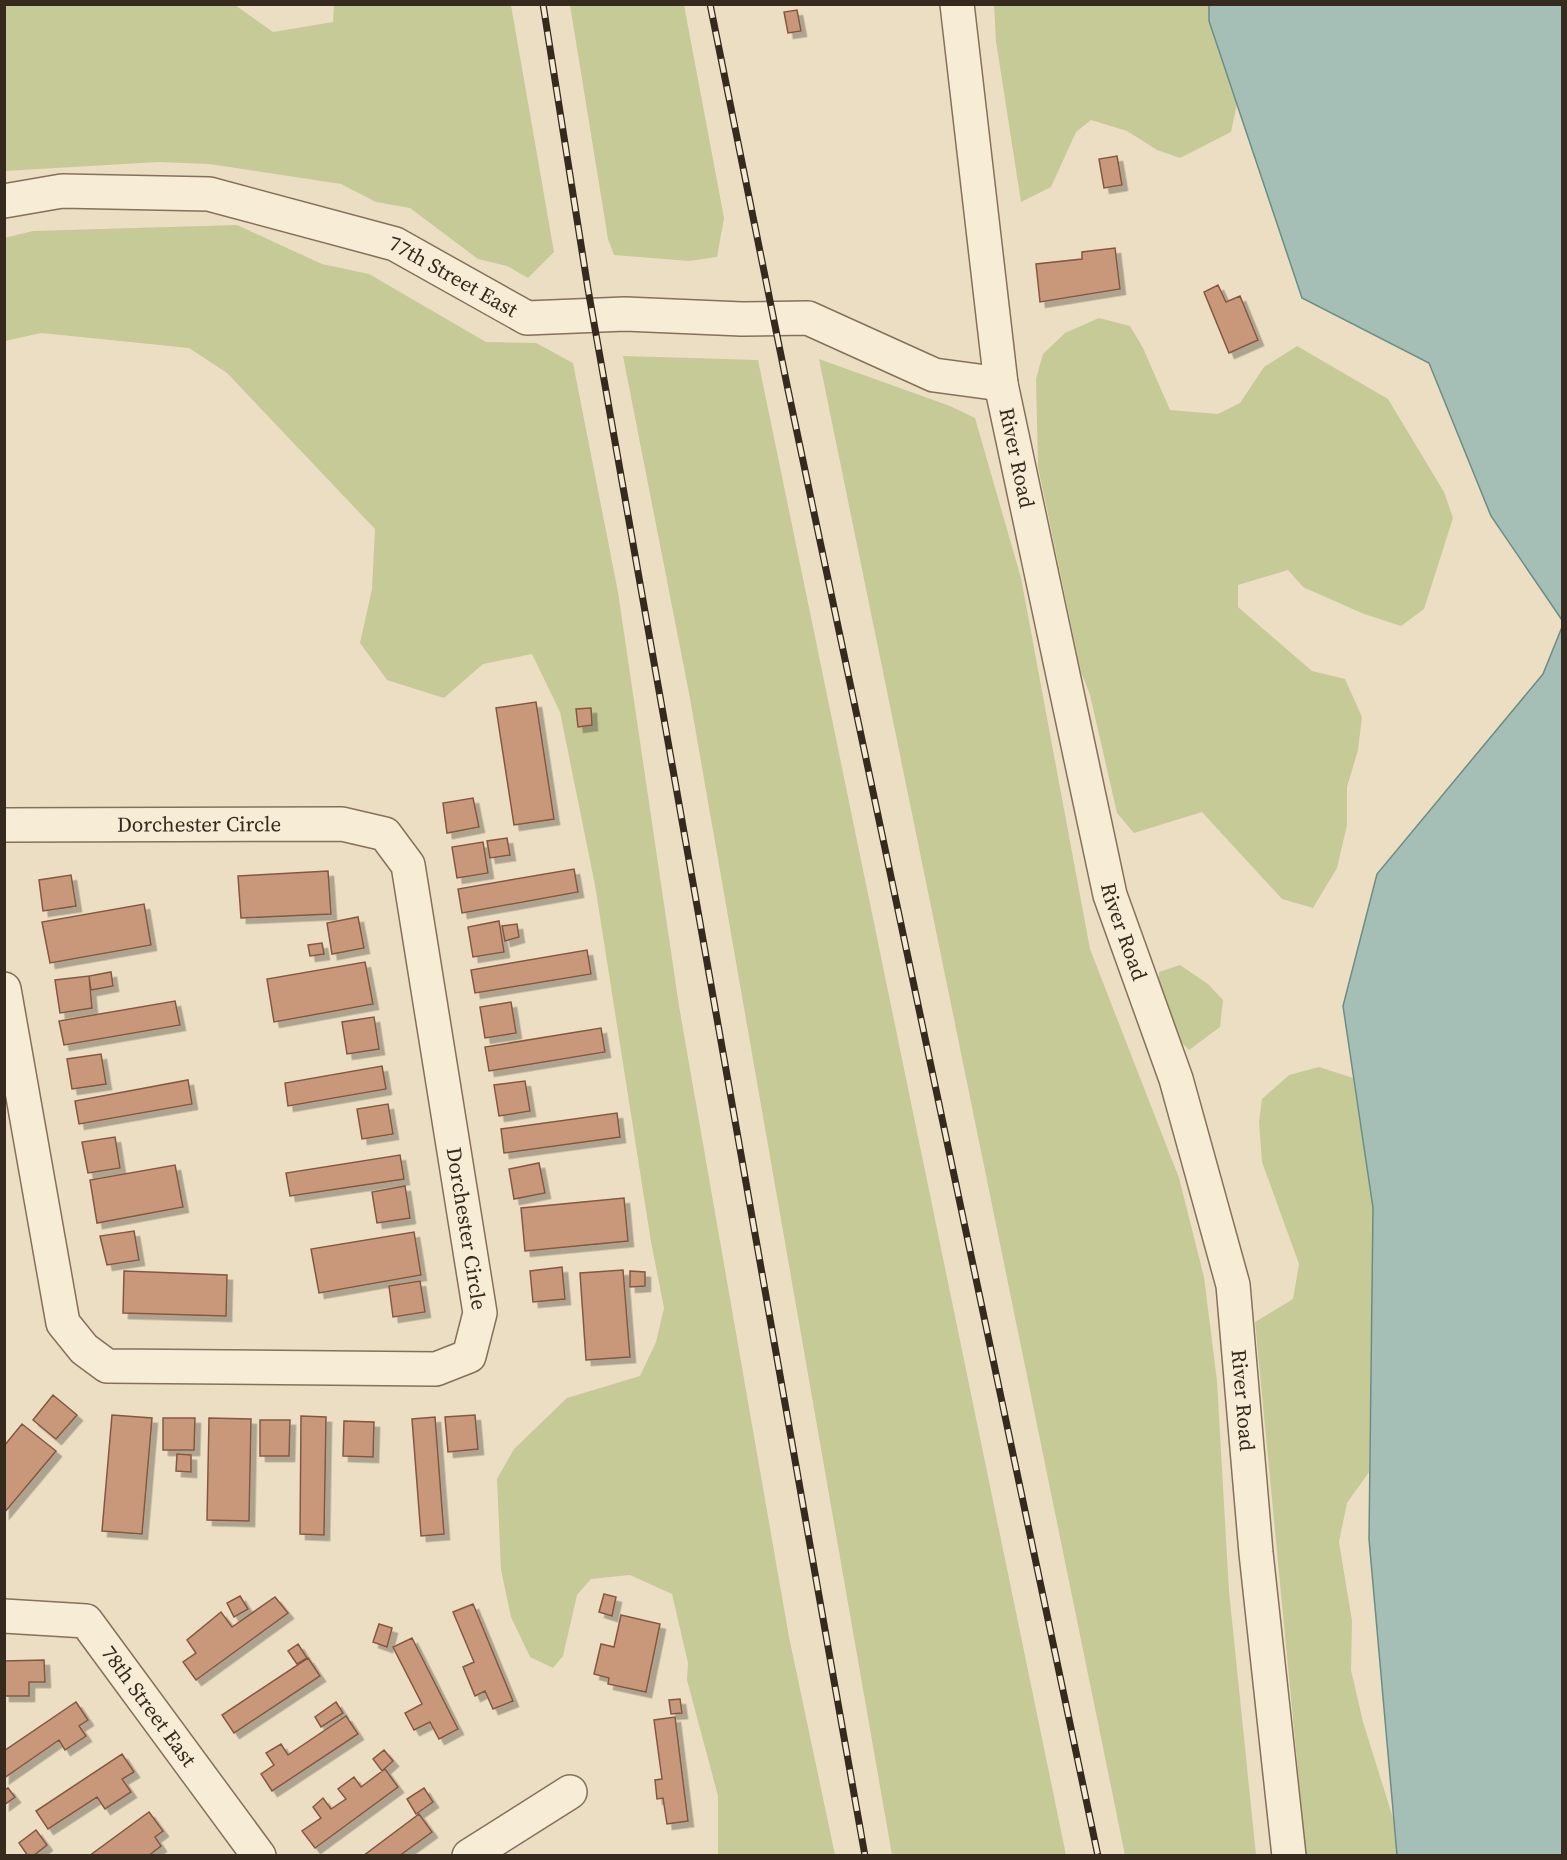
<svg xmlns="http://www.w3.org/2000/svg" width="1567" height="1860" font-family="'Source Serif 4',serif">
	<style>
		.green { fill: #c6ca97 }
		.water { fill: #a5bfb6; stroke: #6c8d83; stroke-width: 1.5 }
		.building { fill: #c9987a; stroke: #845941; stroke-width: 1.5; filter: url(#shadow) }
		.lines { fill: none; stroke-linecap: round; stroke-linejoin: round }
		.minor-casing { stroke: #85705b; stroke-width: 36 }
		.minor { stroke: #f7ecd6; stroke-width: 33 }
		.rail-casing { stroke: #36291e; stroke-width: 7 }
		.rail { stroke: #f4e9d2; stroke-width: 4.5; stroke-dasharray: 14; stroke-linecap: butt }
		.labels { text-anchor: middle; stroke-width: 4.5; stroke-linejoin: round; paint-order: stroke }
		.street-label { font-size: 21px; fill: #36291e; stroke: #f4e9d2 }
	</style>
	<defs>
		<filter id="shadow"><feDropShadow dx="5.5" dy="5.5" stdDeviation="0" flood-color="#0004"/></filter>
	</defs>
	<rect width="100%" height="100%" fill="#ecdec3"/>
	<!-- green -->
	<path class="green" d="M5,4L235,5L273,32L333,22L334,5H511L554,252L528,278L507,266L478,259L410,208L376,202L341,184L209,164L158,162L5,171Z
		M570,5H684L724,218L717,257L689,261L614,255L608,239Z
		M994,5H1209V21L1237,104L1231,132L1180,158L1157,150L1127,131L1091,120L1076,132L1051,187L1021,202L996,41Z
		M237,225L322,264L369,274L486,342L536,343L573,363L618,592L679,1006L789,1637L835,1855H718V1796L687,1680L688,1663L672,1594L630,1575L591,1579L577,1595L563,1656L553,1668L530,1657L511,1617L501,1570L497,1479L514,1449L567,1398L640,1376L656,1342L664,1308L651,1242L595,885L560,712L532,654L483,664L444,698L387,680L360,643L372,589L375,529L227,373L189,348L41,333L5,341L4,238L33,231Z
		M1099,318L1130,326L1143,348L1170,410L1218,414L1240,403L1264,367L1297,346L1388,399L1444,492L1453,518L1424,609L1401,626L1364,614L1303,587L1288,570L1238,585V607L1312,671L1345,679L1362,717L1358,750L1347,787V825L1337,868L1313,908L1282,899L1202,812L1134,833L1117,813L1090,695L1081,672L1038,467L1036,379L1043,354L1065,333Z
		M623,356L758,360L1066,1855H892L689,693Z
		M819,359L950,406L975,418L1021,578L1090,949L1179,1178L1204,1277L1217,1381L1229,1591L1256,1855H1125Z
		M1180,965L1208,984L1223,1000L1220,1027L1189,1050C1164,1027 1158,1005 1159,972Z
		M1319,1067L1353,1078L1373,1208L1369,1472L1347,1503L1339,1542L1352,1621L1351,1670L1363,1722L1393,1818L1397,1855H1306L1255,1322L1293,1299L1299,1264L1262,1162L1259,1122L1262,1099L1289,1075Z"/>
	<!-- water -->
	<path class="water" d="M1209,4L1562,5V620L1491,516L1429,363L1302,298L1209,21Z
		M1562,627V1855H1397L1369,1539L1373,1208L1343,1006L1377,874L1543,674Z"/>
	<!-- building -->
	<path class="building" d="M797,10L801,31L788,33L784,12Z
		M1117,156L1122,185L1104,188L1099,159Z
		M1115,248L1120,289L1040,302L1036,264L1082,259V252Z
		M1218,285L1226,302L1240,296L1258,340L1229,353L1204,292Z
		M536,702L554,819L514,825L496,708Z
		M591,708L592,725L578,727L576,709Z
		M473,798L479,827L447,833L443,803Z
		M507,838L510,855L490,858L487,841Z
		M483,842L488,873L457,878L452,847Z
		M574,869L578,892L462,913L458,889Z
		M328,871L331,914L241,918L238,876Z
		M71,875L76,906L43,911L39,880Z
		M144,904L151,945L50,963L42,922Z
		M358,917L364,948L332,954L327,923Z
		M499,921L504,952L473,957L468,927Z
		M517,924L519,937L505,941L502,926Z
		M322,943L324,954L310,956L308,945Z
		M587,950L591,974L475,993L471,970Z
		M365,962L373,1004L274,1022L267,979Z
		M111,972L113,986L91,990L89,976Z
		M89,976L92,1008L60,1013L55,980Z
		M175,1001L180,1025L64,1045L59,1021Z
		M511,1002L516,1033L485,1038L480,1007Z
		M374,1017L379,1049L347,1054L342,1022Z
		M601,1028L605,1052L489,1071L485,1047Z
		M101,1054L106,1084L72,1089L67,1059Z
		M382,1066L386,1089L288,1106L285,1083Z
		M188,1080L192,1104L79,1124L75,1101Z
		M525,1081L530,1111L499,1116L494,1085Z
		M388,1104L393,1134L362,1139L357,1109Z
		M617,1113L620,1137L504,1153L501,1129Z
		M115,1137L120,1168L88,1173L82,1142Z
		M400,1155L404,1179L290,1196L286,1173Z
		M539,1163L545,1193L514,1199L509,1169Z
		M175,1165L183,1207L97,1223L90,1180Z
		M405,1186L410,1218L377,1223L372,1192Z
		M624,1198L628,1241L525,1251L521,1208Z
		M134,1231L139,1260L107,1265L100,1236Z
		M414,1232L421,1275L319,1293L311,1249Z
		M562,1267L565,1299L533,1302L530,1271Z
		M623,1270L630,1357L586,1360L580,1273Z
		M124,1271L227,1275L226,1316L123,1313Z
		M630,1271L645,1272V1286L630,1287Z
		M420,1281L425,1312L393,1317L389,1286Z
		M53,1395L77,1415L56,1439L33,1420Z
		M112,1415L152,1418L142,1534L102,1531Z
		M475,1415L478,1449L448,1452L445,1417Z
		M301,1416L326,1417L324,1535L300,1534Z
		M435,1417L444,1534L421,1536L412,1419Z
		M163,1418H195L194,1450H163Z
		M209,1418L251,1419L249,1521L207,1520Z
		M260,1420H290L289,1456H260Z
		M344,1421L374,1422L373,1457L343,1456Z
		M22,1424L56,1451L4,1513V1446Z
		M177,1454L191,1455V1472L176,1471Z
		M604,1594L616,1597L612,1616L599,1612Z
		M240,1596L248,1609L234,1617L227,1603Z
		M275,1597L288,1613L196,1680L183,1662L196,1653L187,1640L221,1612L232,1627Z
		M473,1604L513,1701L493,1709L485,1691L475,1696L463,1667L474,1662L453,1612Z
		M621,1615L660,1624L646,1692L608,1684L609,1678L594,1674L601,1644L614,1647Z
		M379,1624L392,1628L387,1647L373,1642Z
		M412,1638L458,1729L439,1739L430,1722L414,1730L405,1713L422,1704L393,1647Z
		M298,1644L307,1658L297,1664L288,1651Z
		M308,1658L320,1676L234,1733L222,1715Z
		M44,1660L45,1682H29V1696H4V1661Z
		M680,1699L682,1713L671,1714L669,1700Z
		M76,1702L88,1720L79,1726L86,1736L65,1750L59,1740L4,1778V1751Z
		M336,1702L343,1713L321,1727L315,1717Z
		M346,1716L358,1734L272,1791L261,1774L274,1765L266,1753L281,1744L288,1755Z
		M675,1717L688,1821L667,1824L663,1798L657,1799L655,1780L662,1779L654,1720Z
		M384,1750L393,1761L382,1771L373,1759Z
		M122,1754L134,1772L122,1779L131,1792L105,1809L97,1797L48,1829L36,1811Z
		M385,1769L398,1787L315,1848L302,1831L321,1818L313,1807L323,1798L331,1809L346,1799L338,1789L354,1777L361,1787Z
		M8,1788L15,1797L4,1805V1790Z
		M424,1788L433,1802L416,1814L407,1799Z
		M149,1812L163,1831L155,1837L161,1846L148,1856H89Z
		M419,1814L432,1832L399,1856H363Z
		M36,1830L47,1845L33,1856H28L19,1843Z"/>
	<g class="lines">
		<defs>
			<g id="minor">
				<path id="s1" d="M957,4L1001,384L1110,895L1176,1079L1233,1285L1256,1553L1289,1856"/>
				<path id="s2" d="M4,201L62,191L209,194L395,244L527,318L625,314L742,319L808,318L934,375L1001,384"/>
				<path id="s3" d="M4,825L342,824L385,834L408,865L480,1313L469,1356L436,1369L107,1366L84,1349L63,1323L4,989"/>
				<path id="s4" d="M4,1616L86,1621L259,1856"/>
				<path d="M469,1856L570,1792"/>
			</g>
		</defs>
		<!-- minor casing -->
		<use href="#minor" class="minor-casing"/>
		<!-- minor -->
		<use href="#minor" class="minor"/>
		<defs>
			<path id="rail" d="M543,4L588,289L865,1856
				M710,4L787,385L1098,1856"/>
		</defs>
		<!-- rail casing -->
		<use href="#rail" class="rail-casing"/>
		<!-- rail -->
		<use href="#rail" class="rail"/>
	</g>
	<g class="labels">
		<!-- street labels -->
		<g class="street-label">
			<text dy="7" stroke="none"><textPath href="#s2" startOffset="465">77th Street East</textPath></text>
			<text dy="7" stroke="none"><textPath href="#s1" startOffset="458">River Road</textPath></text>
			<text dy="7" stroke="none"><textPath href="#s3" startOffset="195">Dorchester Circle</textPath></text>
			<text dy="7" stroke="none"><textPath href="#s1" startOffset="944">River Road</textPath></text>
			<text dy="7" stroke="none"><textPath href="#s3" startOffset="789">Dorchester Circle</textPath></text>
			<text dy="7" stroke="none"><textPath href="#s1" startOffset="1430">River Road</textPath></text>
			<text dy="7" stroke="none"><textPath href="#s4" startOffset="188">78th Street East</textPath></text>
		</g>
	</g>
	<!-- border -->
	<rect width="1567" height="1860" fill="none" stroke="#36291e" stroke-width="12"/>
</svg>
